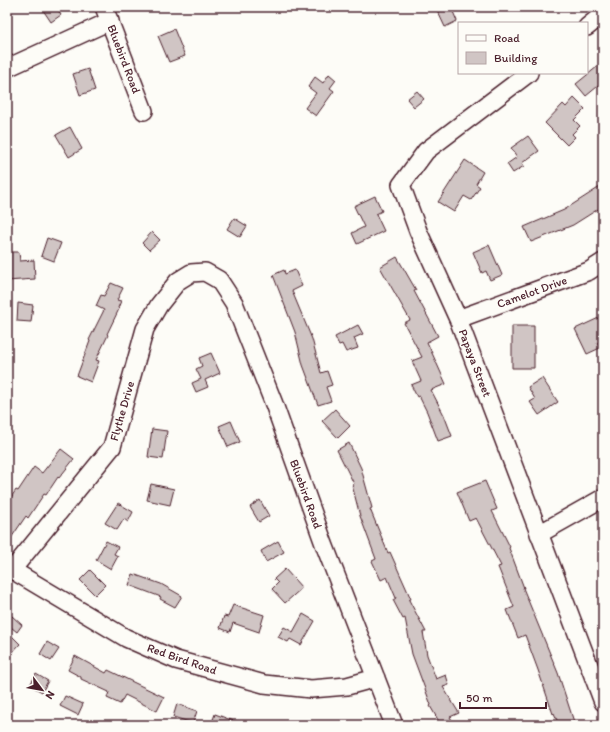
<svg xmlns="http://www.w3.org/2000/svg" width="610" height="732" font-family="Itim,sans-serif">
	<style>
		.building { fill: #d0c5c4; stroke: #4a1f2b }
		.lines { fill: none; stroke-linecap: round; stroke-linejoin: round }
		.minor-casing { stroke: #4a1f2b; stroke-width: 20 }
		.minor { stroke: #fdfcf7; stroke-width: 17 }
		.labels { text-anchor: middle; stroke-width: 3; stroke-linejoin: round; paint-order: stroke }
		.street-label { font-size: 12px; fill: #4a1f2b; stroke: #fdfcf7 }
	</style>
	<rect width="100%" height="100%" fill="#fdfcf7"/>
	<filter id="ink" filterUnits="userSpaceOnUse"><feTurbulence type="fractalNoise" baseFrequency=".025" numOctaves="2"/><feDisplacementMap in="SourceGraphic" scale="8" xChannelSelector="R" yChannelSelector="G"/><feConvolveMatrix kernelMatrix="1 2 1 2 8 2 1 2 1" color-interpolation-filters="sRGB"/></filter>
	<g filter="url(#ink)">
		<!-- building -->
		<path class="building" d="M41,7H56L61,15L51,22Z
			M443,7H451L457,21L445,27L437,10Z
			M174,29L185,56L169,62L158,36Z
			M603,62V82L586,96L576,84Z
			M88,69L95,90L80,95L73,74Z
			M329,74L336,80L330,88L334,91L316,116L305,108L316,93L308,87L315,77L323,83Z
			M417,91L424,99L414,107L407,99Z
			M574,98L585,109L574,120L580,126L572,134L575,137L567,145L545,123L563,104L566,107Z
			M70,127L82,149L69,157L56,135Z
			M528,136L539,151L522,163L524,166L513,173L507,164L517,157L511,148Z
			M465,160L483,172L476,184L480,187L471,200L464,196L454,212L438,202Z
			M603,185V206L573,225L531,242L524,227L564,210Z
			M375,196L382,211L376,214L384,231L357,244L352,233L364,227L354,206Z
			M234,218L247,226L240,237L227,229Z
			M152,232L160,240L149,250L142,243Z
			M47,238L61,243L54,261L41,256Z
			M489,245L502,275L490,280L486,271L482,273L473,252Z
			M7,252H19L20,261L34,260L35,279L7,281Z
			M397,257L416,290L414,291L438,336L427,342L446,384L431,390L444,415L452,436L438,441L427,412L419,396L417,397L411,385L421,381L412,361L422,357L404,323L410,320L380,267Z
			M284,270L285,274L295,270L302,286L292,291L312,339L321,373L327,371L332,385L326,387L331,401L318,405L303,365L295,332L273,275Z
			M111,283L123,288L117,300L121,301L118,308L119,309L107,334L108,335L96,360L99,361L91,382L77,376L90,341L89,340L104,310L96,306L101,295L104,296Z
			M18,303L33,305L31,322L17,321Z
			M603,316V340L597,343L600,348L587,354L575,329Z
			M358,325L363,334L354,338L358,348L346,352L342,344L339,345L335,337Z
			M512,326H534V368H512Z
			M211,353L220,373L205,380L208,387L196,392L192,383L201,379L196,369L202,366L199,358Z
			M542,378L558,402L539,415L530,402L535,399L528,387Z
			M335,409L350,426L338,438L322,421Z
			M231,421L240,442L228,447L219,426Z
			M152,429L167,431L163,459L148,457Z
			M349,443L361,468L372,508L370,509L388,553L390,552L411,599L409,600L426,632H423L427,655L436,679L446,675L449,685L443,687L459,713L450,717L455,725H441L430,706L431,705L412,654L405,618L403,619L393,600L396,598L387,577L381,580L372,561L376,559L360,516L352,485L354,484L337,450Z
			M61,449L74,459L59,478L58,477L46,495L44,494L28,518L26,516L7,544V503L16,490L18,491L34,467L42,473Z
			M485,481L497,509L492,511L510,547L509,548L524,588H523L558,673L575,725H559L554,713L553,714L538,670L525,635L518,638L507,610L514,607L498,567L501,566L476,518L469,521L457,492Z
			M151,484L174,489L170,505L147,500Z
			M260,500L269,516L259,522L250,507Z
			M118,503L133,512L128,522L124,519L117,530L105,523Z
			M106,541L118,547L114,554L118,556L111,569L96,560Z
			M278,541L284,552L266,562L261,551Z
			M285,569L302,588L285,603L272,589L278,583L274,579Z
			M90,570L105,585L95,595L80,580Z
			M133,574L161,584L182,596L175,607L160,599L161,597L129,585Z
			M233,605L264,615L259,632L233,623L230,632L220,628L224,616L228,617Z
			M303,614L315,621L301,645L290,639L288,642L278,637L284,627L293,632Z
			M12,616L22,625L17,632L7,624V621Z
			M12,636L20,644L7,658V642Z
			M47,642L59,649L51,661L40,654Z
			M75,656L106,673L108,670L164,697L157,711L125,695L120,704L107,698L109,692L81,679V677L68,670Z
			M36,674L48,681L42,692L30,685Z
			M65,696L83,704L78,715L60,706Z
			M177,704L197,711L193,723L173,717Z
			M215,714L242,724V725H211Z"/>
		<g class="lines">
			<defs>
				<path id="minor" d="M104,7L144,111
					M587,27L603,14
					M7,68L110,21
					M529,73L426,151L401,185L418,231L458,319L603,702
					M458,319L589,271L603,262
					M539,534L603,498
					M7,567L126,638L176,660L264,684L311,689L347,686L376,678
					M12,570L112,447L145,329L159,305L178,281L191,273L205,272L219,280L234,303L274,404L324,544L394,725"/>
			</defs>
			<!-- minor casing -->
			<use href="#minor" class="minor-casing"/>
			<!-- minor -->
			<use href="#minor" class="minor"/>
		</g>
	</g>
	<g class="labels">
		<!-- street labels -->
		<g class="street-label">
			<text transform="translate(124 59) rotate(69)" y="4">Bluebird Road</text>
			<text transform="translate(532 292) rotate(-20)" y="4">Camelot Drive</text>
			<text transform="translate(475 363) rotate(69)" y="4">Papaya Street</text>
			<text transform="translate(122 411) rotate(-74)" y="4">Flythe Drive</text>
			<text transform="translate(306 494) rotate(70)" y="4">Bluebird Road</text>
			<text transform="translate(182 659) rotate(19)" y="4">Red Bird Road</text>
		</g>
	</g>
	<!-- margin -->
	<rect width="610" height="732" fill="none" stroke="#fdfcf7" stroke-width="24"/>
	<rect x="12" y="12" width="586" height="708" fill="none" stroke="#4a1f2b" stroke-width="1.5" filter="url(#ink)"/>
	<!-- legend -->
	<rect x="458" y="22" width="130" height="52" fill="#fdfcf7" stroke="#b5a4a5"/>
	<rect x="466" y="35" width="20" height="6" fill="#fdfcf7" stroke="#b5a4a5"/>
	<text x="494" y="42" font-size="12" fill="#4a1f2b">Road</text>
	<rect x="466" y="52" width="20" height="12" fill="#d0c5c4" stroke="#b5a4a5"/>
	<text x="494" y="62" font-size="12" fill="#4a1f2b">Building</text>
	<!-- north arrow -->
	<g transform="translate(42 690) rotate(122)" stroke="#fdfcf7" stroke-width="3" paint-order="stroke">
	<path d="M0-3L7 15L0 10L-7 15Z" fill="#4a1f2b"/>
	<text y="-6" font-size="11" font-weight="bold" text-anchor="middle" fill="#4a1f2b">N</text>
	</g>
	<!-- scale -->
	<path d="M460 702v6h86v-6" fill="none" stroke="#4a1f2b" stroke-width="2"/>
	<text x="466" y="702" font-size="12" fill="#4a1f2b" stroke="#fdfcf7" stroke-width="3" paint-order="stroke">50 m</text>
</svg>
